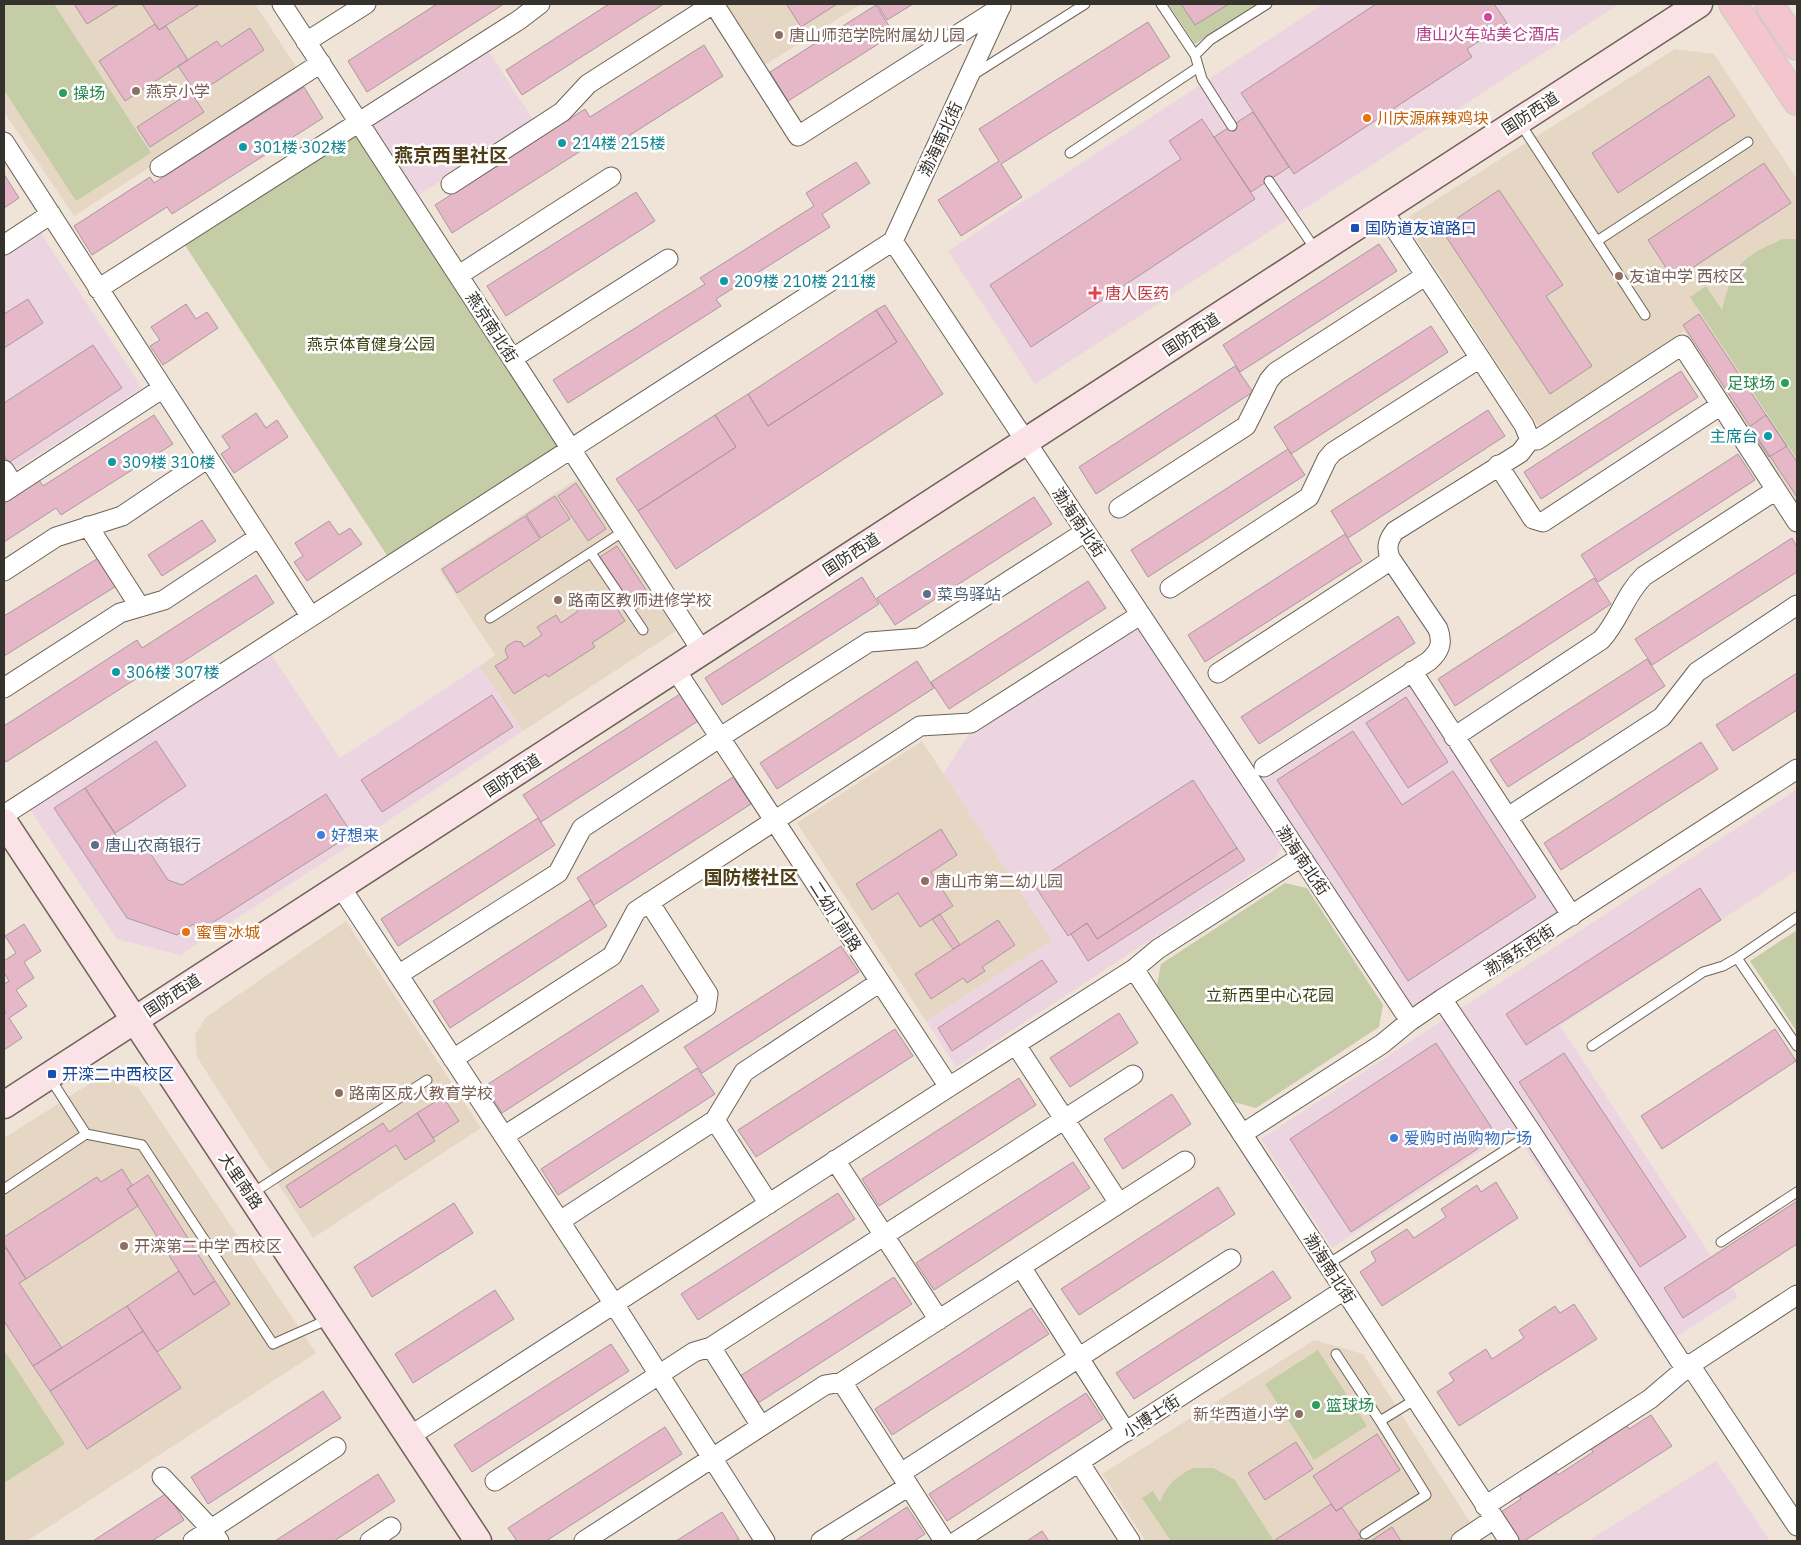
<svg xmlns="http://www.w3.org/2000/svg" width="1801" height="1545" font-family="'IBM Plex Sans','Noto Sans SC',sans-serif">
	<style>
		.commercial { fill: #ecd5e0 }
		.built { fill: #e5d7c4 }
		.green { fill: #c5cda6 }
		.building { fill: #e6b7c7; stroke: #a9989e }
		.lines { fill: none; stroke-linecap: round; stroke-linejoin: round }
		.lane-casing { stroke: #6c6358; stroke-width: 11 }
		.street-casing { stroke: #6c6358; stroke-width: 21 }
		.secondary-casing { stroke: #6c6358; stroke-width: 29 }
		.primary-casing { stroke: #cac9c8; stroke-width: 30 }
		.lane { stroke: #fff; stroke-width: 9 }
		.street { stroke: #fff; stroke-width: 19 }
		.secondary { stroke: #fae2e6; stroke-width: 26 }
		.primary { stroke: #f4c5cd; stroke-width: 28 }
		.hotel-dot { fill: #d1479c; stroke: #fff; stroke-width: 2 }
		.education-dot { fill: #8d6e63; stroke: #fff; stroke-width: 2 }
		.leisure-dot { fill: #2e9e5b; stroke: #fff; stroke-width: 2 }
		.food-dot { fill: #e8710a; stroke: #fff; stroke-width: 2 }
		.culture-dot { fill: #0f9aa8; stroke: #fff; stroke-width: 2 }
		.transit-dot { fill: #1a4fb4; stroke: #fff; stroke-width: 2 }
		.health-dot { fill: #e0444e; stroke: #fff; stroke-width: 2 }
		.service-dot { fill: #5c6f8a; stroke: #fff; stroke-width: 2 }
		.shop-dot { fill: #3f7fe0; stroke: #fff; stroke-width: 2 }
		.labels { text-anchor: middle; stroke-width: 5; stroke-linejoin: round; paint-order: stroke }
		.hotel-label { font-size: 16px; fill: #b23c85; stroke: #fff }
		.education-label { font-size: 16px; fill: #785e54; stroke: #fff; text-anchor: start }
		.leisure-label { font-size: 16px; fill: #27864d; stroke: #fff; text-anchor: start }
		.street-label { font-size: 16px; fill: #35312c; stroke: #fff }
		.food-label { font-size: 16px; fill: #c56008; stroke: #fff; text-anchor: start }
		.culture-label { font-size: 16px; fill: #0d838f; stroke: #fff; text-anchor: start }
		.transit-label { font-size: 16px; fill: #164399; stroke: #fff; text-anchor: start }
		.health-label { font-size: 16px; fill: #be3a42; stroke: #fff; text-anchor: start }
		.park-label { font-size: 16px; fill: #3c4211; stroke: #fff }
		.service-label { font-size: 16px; fill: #4e5e75; stroke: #fff; text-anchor: start }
		.shop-label { font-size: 16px; fill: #366cbe; stroke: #fff; text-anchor: start }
		.quarter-label { font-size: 19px; font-weight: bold; fill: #4f3d16; stroke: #fff }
	</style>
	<rect width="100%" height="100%" fill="#efe4d7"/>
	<!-- commercial -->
	<path class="commercial" d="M1323,4H1619L1035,384L948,251Z
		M485,46L534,121L414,198L365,123Z
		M39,230L142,388L4,477V252Z
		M1136,625L1281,846L1276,858L956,1067L926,1021L1052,940L943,774L969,734Z
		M269,651L340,758L480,666L523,731L383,824L180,955L117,939L27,805Z
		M1413,684L1562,913L1411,1011L1262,782Z
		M1797,789V870L1560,1026L1738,1297L1658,1349L1513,1130L1332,1248L1261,1139Z
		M1716,1461L1770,1541H1588Z"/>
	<!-- built -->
	<path class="built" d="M4,4H255L299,71L74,216L4,112Z
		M726,4H861L765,65Z
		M1675,49L1714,54L1797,179V502L1684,331L1539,427L1404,220Z
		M577,479L676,631L523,731L480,666L495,655L439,569Z
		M922,741L1052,940L926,1021L797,823Z
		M346,921L481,1128L313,1238L197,1057L195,1035L206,1017Z
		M102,1076L138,1087L316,1353L27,1541H4V1138Z
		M1314,1340L1363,1354L1478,1535L1469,1541H1146L1102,1474Z"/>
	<!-- green -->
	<path class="green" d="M4,4H54L151,153L76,201L4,90Z
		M1168,4H1258L1195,44Z
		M353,131L558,446L388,557L183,242Z
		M1783,239H1797V459L1690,297L1706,286L1722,310C1733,266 1740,257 1783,239Z
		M1285,883L1307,888L1383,1005L1379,1027L1256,1108L1234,1102L1157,985L1161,964Z
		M1797,930V1032L1750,961Z
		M4,1350L65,1444L4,1483Z
		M1318,1350L1367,1426L1314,1460L1265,1384Z
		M1193,1468H1213L1234,1479L1274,1541H1171L1142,1498L1153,1491L1160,1502C1167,1484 1177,1476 1193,1468Z"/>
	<!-- building -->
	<path class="building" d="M74,4H119L87,24Z
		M142,4H200L159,30Z
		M437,4H504L367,92L348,61Z
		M609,4H664L522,95L506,70Z
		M789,4H837L801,27L787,5Z
		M877,4H913L887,20Z
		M1181,4H1229L1195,25Z
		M1376,4H1494L1507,23L1467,49L1472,57L1294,174L1241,93Z
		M876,5L894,34L788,101L770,72Z
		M1148,22L1170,57L1001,164L1022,197L961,236L938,200L999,161L979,129Z
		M155,24L159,30L166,26L188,60L125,101L99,61Z
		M250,28L264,50L197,94L178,66L217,41L221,47Z
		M704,45L723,76L608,149L601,138L452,233L435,205L585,109L590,117Z
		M1709,76L1735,116L1618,193L1592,153Z
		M304,87L323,118L172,214L167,207L92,255L74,226L150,177L154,183Z
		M191,92L204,112L150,147L137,127Z
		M1253,112L1289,167L1251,192L1214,137Z
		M1202,119L1255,199L1031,347L990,285L1181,159L1169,141Z
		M856,162L870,183L822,214L830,227L716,299L721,306L568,403L553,380L705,284L700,278L814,206L806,193Z
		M1764,163L1791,203L1674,280L1648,240Z
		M4,174L19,198L4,208Z
		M1499,190L1563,285L1546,296L1592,366L1550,394L1441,229Z
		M636,192L655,221L506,316L487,286Z
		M1379,244L1397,271L1240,372L1223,345Z
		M28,299L43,323L4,348V314Z
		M186,304L196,319L207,312L218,328L163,365L150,346L160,340L151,327Z
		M885,305L943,394L676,569L638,511L736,447L715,415L748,394L768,426L897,342L876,310Z
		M876,310L897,342L768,426L748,394Z
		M1699,314L1797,462V497L1683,325Z
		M1431,326L1448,352L1291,454L1274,427Z
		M93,345L122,388L8,463L4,455V403Z
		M1235,366L1253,392L1096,494L1079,467Z
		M1681,371L1698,397L1541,499L1524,472Z
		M1488,410L1505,436L1348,538L1331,511Z
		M256,413L266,428L277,420L288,437L234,473L221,454L230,448L222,436Z
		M154,415L173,444L61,515L56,508L4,542V503L39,480L43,486Z
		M715,415L736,447L638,511L616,479Z
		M1766,415L1787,446L1769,457L1749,427Z
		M1288,449L1305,475L1148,577L1131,550Z
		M1738,454L1755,480L1598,582L1581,555Z
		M576,483L606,529L588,541L558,496Z
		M555,496L570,519L541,538L526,515Z
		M1034,497L1052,524L895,625L877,598Z
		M525,516L540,539L457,593L442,569Z
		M202,520L216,541L162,576L148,555Z
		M329,521L339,535L350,528L362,544L307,581L294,562L303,556L295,543Z
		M1345,534L1362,561L1205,662L1188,635Z
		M1792,538L1797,547V572L1652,665L1635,639Z
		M617,546L652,599L635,610L600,557Z
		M100,557L118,585L4,656V616Z
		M256,575L274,603L159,677L153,668L6,762L4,758V726L137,640L142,648Z
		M862,577L879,604L722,705L705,678Z
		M1594,578L1611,604L1455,706L1438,679Z
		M1088,581L1106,608L949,709L931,682Z
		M607,593L625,621L592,643L595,647L548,677L546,674L514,694L495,666L508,658L505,650L507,646L515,641L521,642L524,647L542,635L537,627L556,615L561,623L578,611L575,607L576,600L582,595L592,596L595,600Z
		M1398,616L1415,643L1259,744L1241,717Z
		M1647,659L1665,686L1508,787L1490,760Z
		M917,661L934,688L777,789L760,763Z
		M1797,673V710L1733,751L1716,725Z
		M680,694L698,721L541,822L523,795Z
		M492,695L513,727L382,812L361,780Z
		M1406,697L1448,762L1408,788L1366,723Z
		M1353,731L1402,805L1453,771L1536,897L1408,981L1277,780Z
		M156,741L186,786L115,833L85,788Z
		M1701,742L1718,769L1561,870L1544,843Z
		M733,777L751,804L594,905L577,878Z
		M1193,780L1237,848L1097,939L1087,923L1068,936L1033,883Z
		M85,788L124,848L140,838L168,880L182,885L326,794L352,834L198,932L193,924L177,935L127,918L54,808Z
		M538,818L555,845L398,946L381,919Z
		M941,829L957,855L931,872L953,906L920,927L898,893L872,910L856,884Z
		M1237,848L1245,860L1088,961L1071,934L1087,923L1097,939Z
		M1700,888L1721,920L1526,1045L1506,1014Z
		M590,900L607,926L450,1028L433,1001Z
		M940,914L960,945L953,949L932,919Z
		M998,920L1015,945L982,967L985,971L967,983L963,978L931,999L915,974Z
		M24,924L41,951L24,962L34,978L16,990L27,1006L9,1018L22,1038L4,1050V1014L6,1013L4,1010V984L9,981L4,973V961L16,953L5,936Z
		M841,946L859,972L702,1073L684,1047Z
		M1042,960L1057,982L952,1051L938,1028Z
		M642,985L659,1011L502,1113L485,1086Z
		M1119,1013L1138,1043L1070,1087L1050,1058Z
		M895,1029L913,1056L756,1157L738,1130Z
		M1775,1029L1796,1061L1662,1149L1641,1116Z
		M1436,1043L1497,1136L1351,1232L1290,1139Z
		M1564,1053L1686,1237L1640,1267L1519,1082Z
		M697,1068L715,1094L558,1195L541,1169Z
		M1019,1078L1036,1105L879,1206L862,1179Z
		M1172,1094L1191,1124L1123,1169L1104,1139Z
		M443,1097L459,1121L433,1138L417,1113Z
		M417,1113L435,1141L405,1160L396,1145L300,1208L286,1186L383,1123L389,1132Z
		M1073,1162L1090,1188L934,1290L916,1263Z
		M122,1169L132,1185L127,1189L138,1206L26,1279L4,1244V1237L97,1177L101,1182Z
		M148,1175L215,1281L194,1295L127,1189Z
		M1496,1182L1518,1218L1382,1306L1360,1272L1376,1261L1371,1252L1407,1229L1414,1238L1446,1217L1441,1209L1477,1185L1481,1192Z
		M1218,1187L1235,1214L1079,1315L1061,1289Z
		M838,1193L855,1219L698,1320L681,1294Z
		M1797,1201V1244L1683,1318L1664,1288Z
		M454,1203L473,1233L372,1297L354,1267Z
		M6,1248L26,1279L19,1283L62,1348L33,1366L4,1321V1250Z
		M179,1271L194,1295L215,1281L230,1304L157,1352L127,1306Z
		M1273,1271L1291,1298L1134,1399L1116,1373Z
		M894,1277L912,1304L755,1405L737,1378Z
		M495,1290L514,1319L413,1383L395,1354Z
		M1574,1304L1597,1339L1459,1426L1437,1392L1454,1381L1449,1373L1486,1349L1492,1359L1524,1338L1519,1330L1555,1306L1560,1313Z
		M127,1306L143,1331L50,1391L33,1366Z
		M1031,1308L1049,1334L892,1435L875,1409Z
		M143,1331L181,1388L87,1449L50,1391Z
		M611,1344L629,1371L472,1472L454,1445Z
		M323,1391L341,1418L208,1504L191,1477Z
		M1086,1393L1103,1419L947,1521L929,1494Z
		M1651,1415L1672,1446L1524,1541H1520L1501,1512L1521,1499L1516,1490L1552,1467L1558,1475L1593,1452L1588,1444L1624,1421L1629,1429Z
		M665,1427L682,1454L546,1541H517L508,1528Z
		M1377,1434L1400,1470L1336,1511L1313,1476Z
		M1296,1442L1313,1469L1265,1500L1248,1473Z
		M378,1474L395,1501L334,1541H275Z
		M167,1493L184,1520L152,1541H93Z
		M1331,1504L1336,1511L1342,1508L1362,1538L1357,1541H1276L1275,1540Z
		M907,1507L925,1534L914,1541H855Z
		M722,1512L739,1539L735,1541H676Z
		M1392,1527L1401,1541H1371Z
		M1042,1531L1049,1541H1027Z"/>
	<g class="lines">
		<defs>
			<path id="lane" d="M1161,4L1195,55
				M973,75L1085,4
				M1520,123L1645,315
				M1232,126L1202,79L1195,55L1210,40L1267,4
				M1070,153L1197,68
				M1269,181L1315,249
				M1597,241L1748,142
				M591,553L643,630
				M490,618L624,531
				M1797,917L1737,958L1797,1046
				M1592,1046L1703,972L1723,966L1737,958
				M50,1078L86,1134
				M4,1189L86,1134L142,1145L273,1344L329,1319
				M251,1194L427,1080
				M1721,1242L1797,1192
				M1328,1264L1532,1133
				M1336,1354L1380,1421
				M1365,1534L1426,1495L1380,1421L1416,1399"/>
			<path id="street" d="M282,4L702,651
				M714,4L798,136L1001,7
				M306,42L366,4
				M4,142L311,617
				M160,167L321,63
				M451,184L562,112L588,84L713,4
				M893,241L1410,1021
				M893,241L1001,6
				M4,245L51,214
				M459,275L611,177
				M98,289L519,20L540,4
				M513,358L668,259
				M1530,440H1537L1682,345L1797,522
				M1498,465L1533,519L1543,522L1721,405
				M4,470L14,485
				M4,492L163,388
				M1119,508L1246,426L1269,380L1276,372L1425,276
				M88,526L140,607
				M4,571L56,537L122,516L208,458
				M1170,588L1309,497L1327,459L1333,452L1480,358
				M675,669L949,1087
				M1412,671L1572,916
				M1218,673L1385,564L1390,558
				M4,688L120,613L164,600L259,537
				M1454,737L1601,640C1619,621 1625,594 1644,576L1776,490
				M1264,767L1429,661C1440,651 1443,643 1438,629L1390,558C1386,547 1388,540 1395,531L1520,453L1530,440L1524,425L1382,209
				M4,815L893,241
				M1508,817L1662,717L1697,672L1797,605
				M340,886L614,1304L765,1541
				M1134,969L1509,1541
				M398,975L558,873L582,828L719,738L869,642L920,638L1085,532
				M1442,999L1532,1133L1680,1361L1690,1365L1797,1526
				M1016,1045L1119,1203
				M453,1059L612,956L636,911L920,726L971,723L1140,615
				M715,1120L769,1204
				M1242,1134L1382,1044L1410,1021L1442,999L1797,769
				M504,1136L706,1007L708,994L649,902
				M835,1160L939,1320
				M560,1221L715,1120L744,1072L880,982
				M1021,1267L1126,1432
				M842,1382L944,1541
				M761,1426L711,1347L1133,1075
				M410,1436L949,1087L1134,969L1158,949L1301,857
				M1079,1462L1130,1541
				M901,1473L1231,1259
				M162,1477L211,1529L219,1541
				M495,1481L694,1352L711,1347
				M1485,1506L1650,1399L1690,1365L1797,1295
				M193,1541L336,1447
				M370,1541L391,1527
				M584,1541L825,1385L842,1382L1185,1161
				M821,1541L909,1486
				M957,1541L1344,1290
				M1461,1541L1494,1519"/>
			<path id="secondary" d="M4,822L478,1541
				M4,1105L1699,4"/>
			<path id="primary" d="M1733,4L1797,101
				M1769,4L1797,46"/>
		</defs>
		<!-- lane casing -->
		<use href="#lane" class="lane-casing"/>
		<!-- street casing -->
		<use href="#street" class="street-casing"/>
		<!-- secondary casing -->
		<use href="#secondary" class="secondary-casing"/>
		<!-- primary casing -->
		<use href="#primary" class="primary-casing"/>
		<!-- lane -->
		<use href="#lane" class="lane"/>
		<!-- street -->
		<use href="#street" class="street"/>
		<!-- secondary -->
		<use href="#secondary" class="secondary"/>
		<!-- primary -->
		<use href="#primary" class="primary"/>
	</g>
	<!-- markers -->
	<circle class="hotel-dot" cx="1488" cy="17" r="5"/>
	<g class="education-dot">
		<circle cx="779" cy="35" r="5"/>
		<circle cx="136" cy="91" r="5"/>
		<circle cx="1619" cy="276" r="5"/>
		<circle cx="558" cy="600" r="5"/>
		<circle cx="925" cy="881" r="5"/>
		<circle cx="339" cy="1093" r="5"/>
		<circle cx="124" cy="1246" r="5"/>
		<circle cx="1299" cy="1414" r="5"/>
	</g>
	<g class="leisure-dot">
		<circle cx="63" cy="93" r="5"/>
		<circle cx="1785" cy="383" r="5"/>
		<circle cx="1316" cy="1405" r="5"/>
	</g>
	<g class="food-dot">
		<circle cx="1367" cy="118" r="5"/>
		<circle cx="186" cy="932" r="5"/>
	</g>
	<g class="culture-dot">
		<circle cx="562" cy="143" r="5"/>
		<circle cx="243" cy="147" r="5"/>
		<circle cx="724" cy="281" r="5"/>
		<circle cx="1768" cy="436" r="5"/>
		<circle cx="112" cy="462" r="5"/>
		<circle cx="116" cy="672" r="5"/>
	</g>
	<g class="transit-dot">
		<rect x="1350" y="223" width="10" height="10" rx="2.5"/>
		<rect x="47" y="1069" width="10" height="10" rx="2.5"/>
	</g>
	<path class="health-dot" d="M1092.5 285.5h5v5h5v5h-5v5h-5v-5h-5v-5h5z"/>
	<g class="service-dot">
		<circle cx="927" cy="594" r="5"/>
		<circle cx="95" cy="845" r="5"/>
	</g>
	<g class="shop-dot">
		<circle cx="321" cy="835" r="5"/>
		<circle cx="1394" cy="1138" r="5"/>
	</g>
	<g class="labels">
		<!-- hotel labels -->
		<g class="hotel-label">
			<text x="1488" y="40">唐山火车站美仑酒店</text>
		</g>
		<!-- education labels -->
		<g class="education-label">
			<text x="789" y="41">唐山师范学院附属幼儿园</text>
			<text x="146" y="97">燕京小学</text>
			<text x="1629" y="282">友谊中学 西校区</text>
			<text x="568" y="606">路南区教师进修学校</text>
			<text x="935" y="887">唐山市第二幼儿园</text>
			<text x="349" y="1099">路南区成人教育学校</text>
			<text x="134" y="1252">开滦第二中学 西校区</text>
			<text x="1289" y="1420" text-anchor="end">新华西道小学</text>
		</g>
		<!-- leisure labels -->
		<g class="leisure-label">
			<text x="73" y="99">操场</text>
			<text x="1775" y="389" text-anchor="end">足球场</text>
			<text x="1326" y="1411">篮球场</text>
		</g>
		<!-- street labels -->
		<g class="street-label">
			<text transform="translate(1530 113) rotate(-33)" y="6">国防西道</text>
			<text transform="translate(940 139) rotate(-65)" y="6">渤海南北街</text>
			<text transform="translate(492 327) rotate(57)" y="6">燕京南北街</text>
			<text transform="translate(1191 334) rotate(-33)" y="6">国防西道</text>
			<text transform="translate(1079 522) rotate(56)" y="6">渤海南北街</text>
			<text transform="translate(851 554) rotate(-33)" y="6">国防西道</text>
			<text transform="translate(512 775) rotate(-33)" y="6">国防西道</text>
			<text transform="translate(1303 860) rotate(56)" y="6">渤海南北街</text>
			<text transform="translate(836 916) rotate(57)" y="6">二幼门前路</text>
			<text transform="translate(1519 950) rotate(-33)" y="6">渤海东西街</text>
			<text transform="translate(172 995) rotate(-33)" y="6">国防西道</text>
			<text transform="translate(241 1181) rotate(56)" y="6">大里南路</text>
			<text transform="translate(1330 1268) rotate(57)" y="6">渤海南北街</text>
			<text transform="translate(1151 1416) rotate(-33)" y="6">小博士街</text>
		</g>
		<!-- food labels -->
		<g class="food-label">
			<text x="1377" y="124">川庆源麻辣鸡块</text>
			<text x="196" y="938">蜜雪冰城</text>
		</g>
		<!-- culture labels -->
		<g class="culture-label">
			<text x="572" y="149">214楼 215楼</text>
			<text x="253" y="153">301楼 302楼</text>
			<text x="734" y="287">209楼 210楼 211楼</text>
			<text x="1758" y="442" text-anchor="end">主席台</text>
			<text x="122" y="468">309楼 310楼</text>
			<text x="126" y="678">306楼 307楼</text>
		</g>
		<!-- transit labels -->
		<g class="transit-label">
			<text x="1365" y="234">国防道友谊路口</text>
			<text x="62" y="1080">开滦二中西校区</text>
		</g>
		<!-- health labels -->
		<g class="health-label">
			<text x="1105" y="299">唐人医药</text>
		</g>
		<!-- park labels -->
		<g class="park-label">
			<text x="371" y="350">燕京体育健身公园</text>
			<text x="1270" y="1001">立新西里中心花园</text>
		</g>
		<!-- service labels -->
		<g class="service-label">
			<text x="937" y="600">菜鸟驿站</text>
			<text x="105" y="851">唐山农商银行</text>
		</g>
		<!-- shop labels -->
		<g class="shop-label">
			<text x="331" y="841">好想来</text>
			<text x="1404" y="1144">爱购时尚购物广场</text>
		</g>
		<!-- quarter labels -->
		<g class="quarter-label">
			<text x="451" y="162">燕京西里社区</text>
			<text x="751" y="884">国防楼社区</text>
		</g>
	</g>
	<!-- border -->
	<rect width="1801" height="1545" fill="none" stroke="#35312c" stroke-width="10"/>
</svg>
